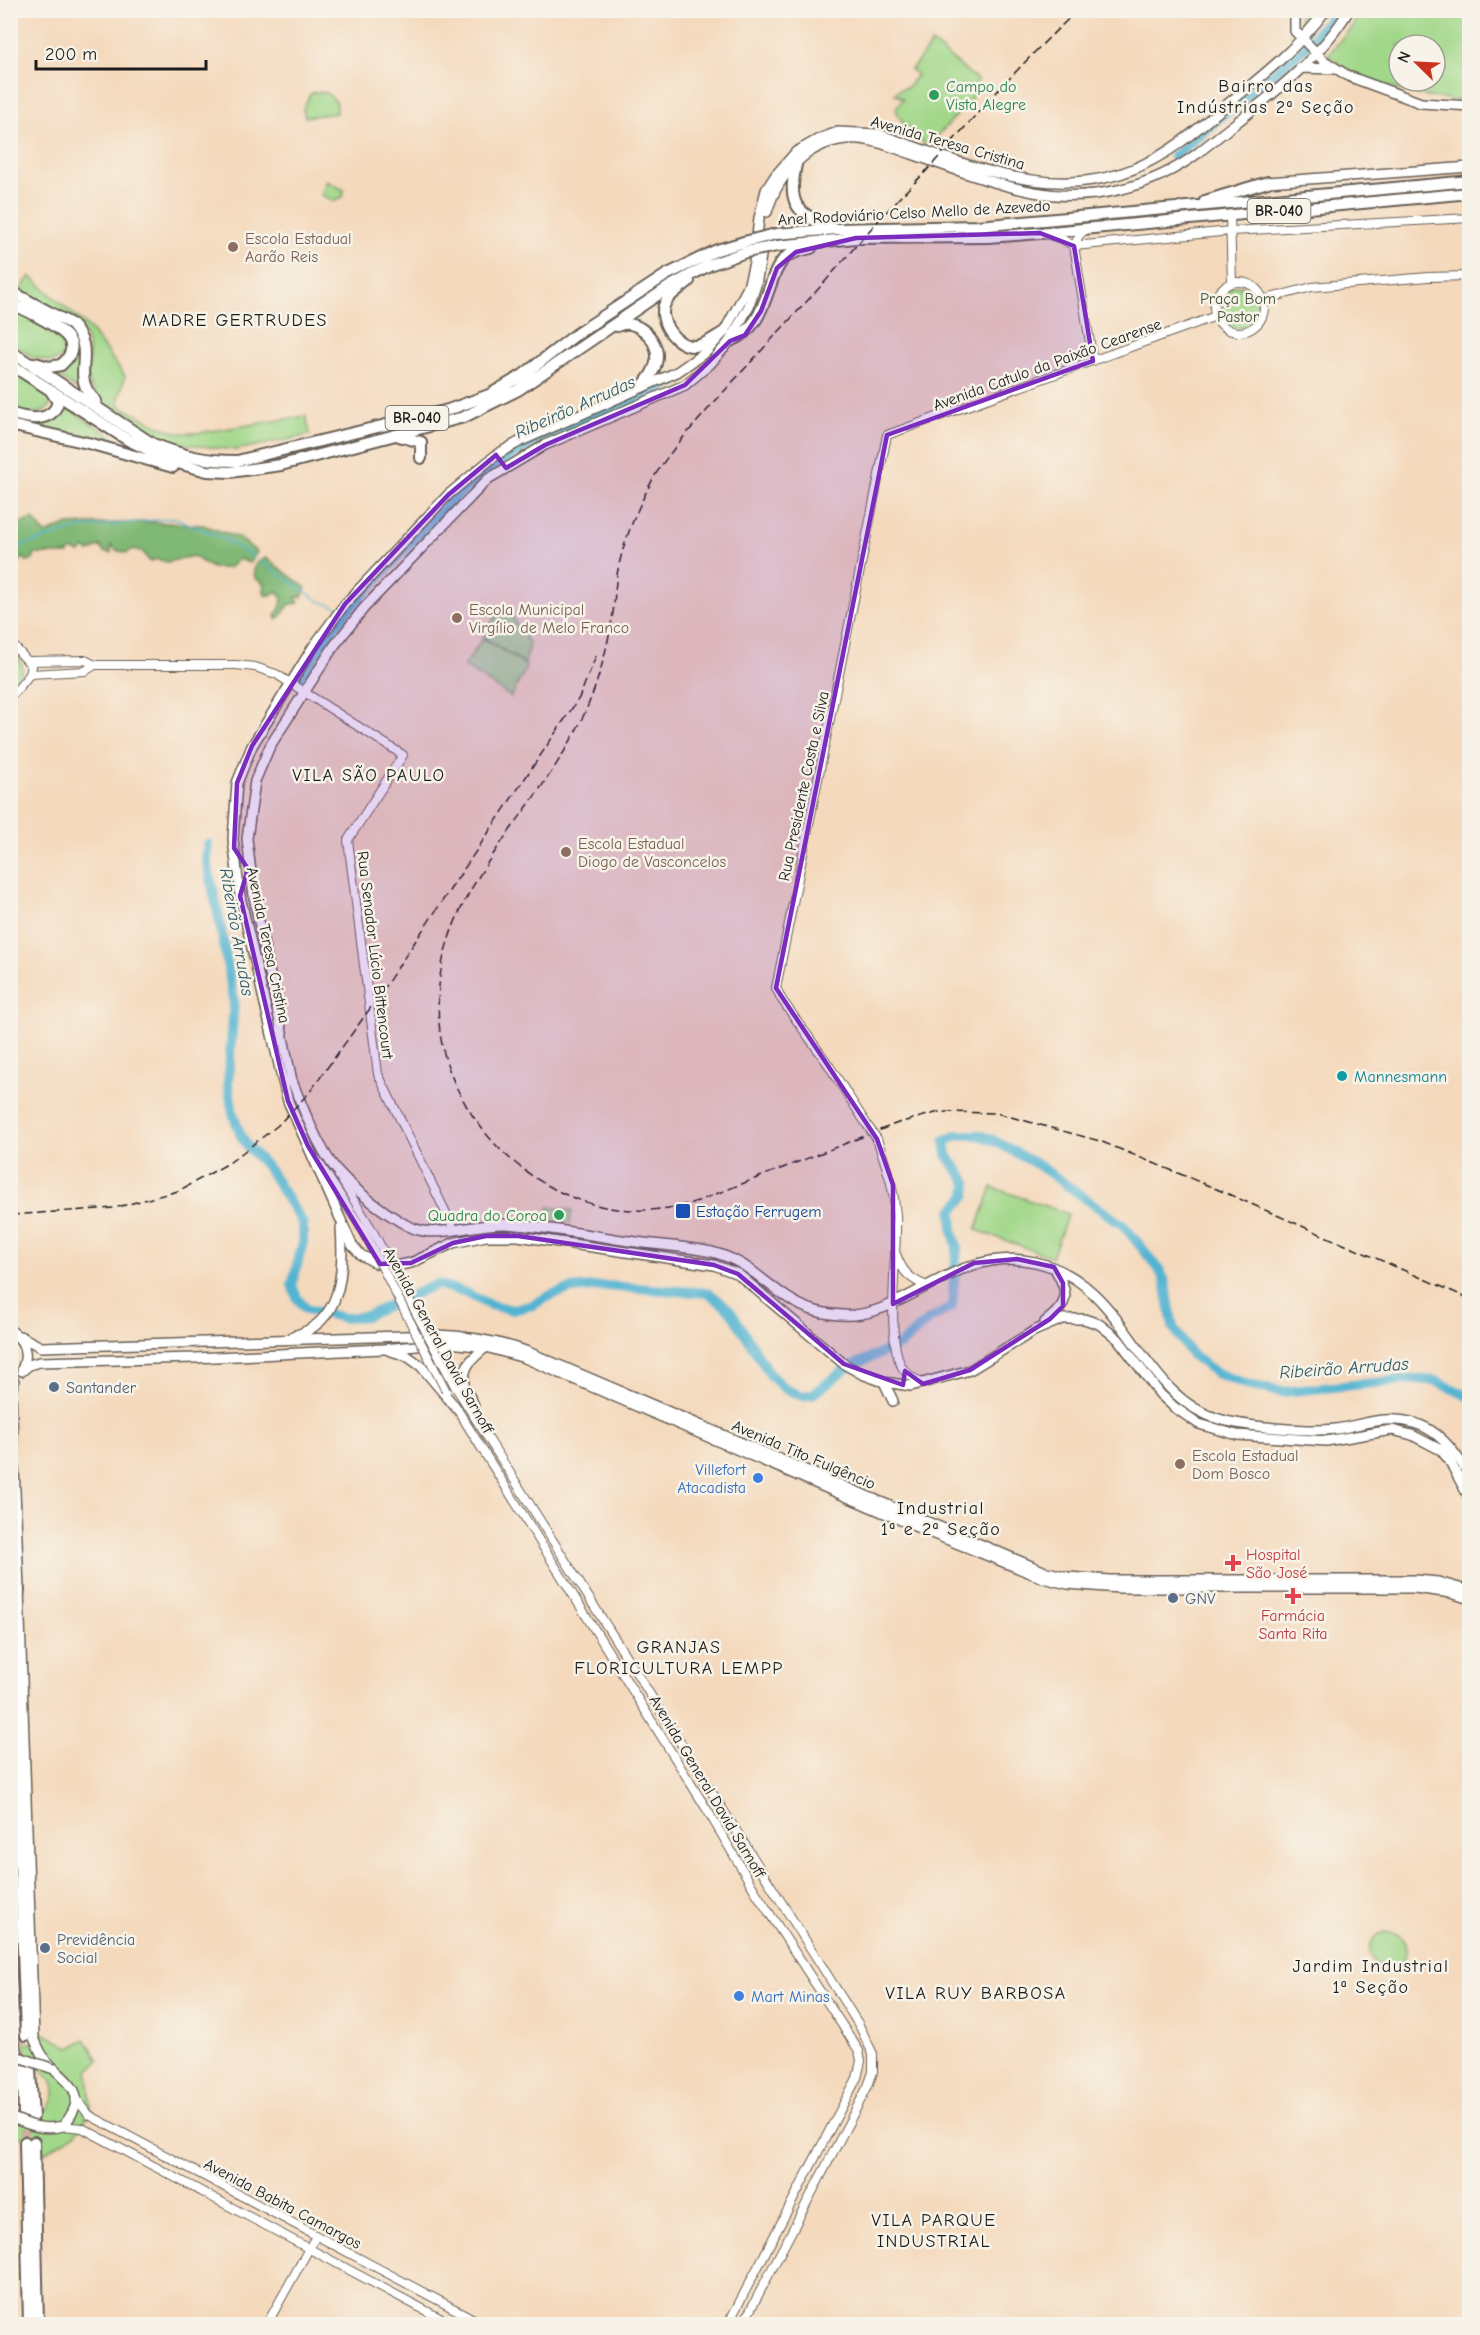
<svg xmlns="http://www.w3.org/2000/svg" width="1480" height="2335" font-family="'Comic Neue',sans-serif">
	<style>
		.green { fill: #a0d788; stroke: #5e7a52; stroke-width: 1.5; fill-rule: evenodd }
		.forest { fill: #80b874; stroke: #4e6a48; stroke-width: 1.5 }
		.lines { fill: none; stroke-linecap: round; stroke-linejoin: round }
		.stream { stroke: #52b4d1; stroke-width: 1.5 }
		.river { stroke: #52b4d1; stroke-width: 10 }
		.highway-tunnel { stroke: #c9b39c; stroke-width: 10; stroke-dasharray: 10 5; stroke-linecap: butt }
		.minor-casing { stroke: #685e54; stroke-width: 10 }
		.major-casing { stroke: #685e54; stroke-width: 12 }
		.highway-casing { stroke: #685e54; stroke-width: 14 }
		.minor { stroke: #fff; stroke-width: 8 }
		.major { stroke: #fff; stroke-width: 9 }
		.highway { stroke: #fff; stroke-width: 10 }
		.rail { stroke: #1c1c1c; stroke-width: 1.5; stroke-dasharray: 9 4.5; stroke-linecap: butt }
		.minor-bridge-casing { stroke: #685e54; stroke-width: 10; stroke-linecap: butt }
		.major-bridge-casing { stroke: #685e54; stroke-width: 12; stroke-linecap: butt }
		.highway-bridge-casing { stroke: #685e54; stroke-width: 14; stroke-linecap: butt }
		.minor-bridge { stroke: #fff; stroke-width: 8 }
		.major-bridge { stroke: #fff; stroke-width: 9 }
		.highway-bridge { stroke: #fff; stroke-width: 10 }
		.marked { fill: #7b2cbf; fill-opacity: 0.2; stroke: #7b2cbf; stroke-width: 4.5; stroke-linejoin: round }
		.leisure-dot { fill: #2e9e5b; stroke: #f7f3e8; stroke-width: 2 }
		.education-dot { fill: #8d6e63; stroke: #f7f3e8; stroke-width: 2 }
		.culture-dot { fill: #0f9aa8; stroke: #f7f3e8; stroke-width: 2 }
		.transit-dot { fill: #1a4fb4; stroke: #f7f3e8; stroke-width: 2 }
		.service-dot { fill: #5c6f8a; stroke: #f7f3e8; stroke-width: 2 }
		.shop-dot { fill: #3f7fe0; stroke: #f7f3e8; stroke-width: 2 }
		.health-dot { fill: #e0444e; stroke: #f7f3e8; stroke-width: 2 }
		.labels { text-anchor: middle; stroke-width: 5; stroke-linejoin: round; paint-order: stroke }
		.shield { fill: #f7f3e8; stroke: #5e5c59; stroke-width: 1.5 }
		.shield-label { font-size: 15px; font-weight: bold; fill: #1c1c1c }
		.leisure-label { font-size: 16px; fill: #27864d; stroke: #f7f3e8; text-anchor: start }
		.street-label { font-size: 16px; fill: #1c1c1c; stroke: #f7f3e8 }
		.education-label { font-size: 16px; fill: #785e54; stroke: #f7f3e8; text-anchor: start }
		.park-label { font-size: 16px; fill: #44543c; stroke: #f7f3e8 }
		.culture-label { font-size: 16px; fill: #0d838f; stroke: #f7f3e8; text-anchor: start }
		.transit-label { font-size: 16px; fill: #164399; stroke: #f7f3e8; text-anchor: start }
		.service-label { font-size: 16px; fill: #4e5e75; stroke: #f7f3e8; text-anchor: start }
		.shop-label { font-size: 16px; fill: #366cbe; stroke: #f7f3e8; text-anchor: end }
		.health-label { font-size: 16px; fill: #be3a42; stroke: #f7f3e8; text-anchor: start }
		.neighbourhood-label { font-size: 18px; letter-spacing: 1.5px; fill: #1c1c1c; stroke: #f7f3e8 }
		.water-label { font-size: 18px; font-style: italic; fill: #325964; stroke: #f7f3e8 }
	</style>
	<rect width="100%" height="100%" fill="#f7f3e8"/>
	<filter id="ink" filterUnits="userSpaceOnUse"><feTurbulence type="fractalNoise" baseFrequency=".0167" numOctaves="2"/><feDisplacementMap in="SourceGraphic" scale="12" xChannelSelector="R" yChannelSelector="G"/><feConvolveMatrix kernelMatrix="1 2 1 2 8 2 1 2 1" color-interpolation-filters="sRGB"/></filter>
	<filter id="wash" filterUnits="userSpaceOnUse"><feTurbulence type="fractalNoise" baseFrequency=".008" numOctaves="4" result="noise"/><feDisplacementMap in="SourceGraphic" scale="24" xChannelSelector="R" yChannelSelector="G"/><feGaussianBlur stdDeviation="1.35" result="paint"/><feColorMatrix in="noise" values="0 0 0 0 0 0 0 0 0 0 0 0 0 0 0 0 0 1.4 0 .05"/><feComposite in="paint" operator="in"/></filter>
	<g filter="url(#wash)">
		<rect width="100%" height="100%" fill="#f4d9bc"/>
		<!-- green -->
		<path class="green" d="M1299,11H1318L1301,31Z
			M1362,11H1469V101C1428,100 1359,85 1328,55L1352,26ZM1399,45H1435V81H1399Z
			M932,43C948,55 962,69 978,80L970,101L931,143L927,145C915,137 899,123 896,108L903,99L895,94L898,90L908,87L917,75L911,70Z
			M319,92L327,93L337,103V113L305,117L303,109L311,93Z
			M326,181L344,190L343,197L334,201L321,195Z
			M30,276L90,329L125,376L118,401L121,407L161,427L178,433H198L306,416L310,435L236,450L174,443L156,436L100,401L88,382L89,353L85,334L73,321L20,290Z
			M1217 307a21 21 0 1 1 42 0a21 21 0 1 1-42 0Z
			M10,309L60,334L65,349L61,357L52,362L34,358L11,343Z
			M70,329L80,341L79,382L81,392L50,371L55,370L75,341L69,330Z
			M11,369C25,378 48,386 52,403C43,418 25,414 11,409Z
			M62,404L131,449V452L11,421L10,417C28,420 57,429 62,404Z
			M501,607L507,609L529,643L525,664L483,637Z
			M483,638L526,665L525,670L511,697L464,666Z
			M11,649C28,666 24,672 11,690Z
			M992,1187L1068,1214L1052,1257L976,1230Z
			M548,1207L572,1210L570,1223L547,1220Z
			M1370 1950a18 18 0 1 1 36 0a18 18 0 1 1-36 0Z
			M11,2031L13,2043H33L39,2031L71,2048L85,2039L99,2060L88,2071L91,2111L75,2135L42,2154L37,2137H14L13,2157L11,2156L10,2111C46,2130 67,2091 45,2073C37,2066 27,2066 18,2065L11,2071Z"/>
		<!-- forest -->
		<path class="forest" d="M33,519L45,534L66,525L147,522L203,525L239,538L257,552L250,563L239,559L229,568H212L193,556L167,562L157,559L150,562L143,552L133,549L127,553L116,550L111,545V553L104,552L100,546L89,552L85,548L80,553L73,550L69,552V554H34L33,560L26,561L24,557L11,569V526Z
			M266,558L306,588L302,597H296L299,603L290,604L277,620L275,616L281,606L282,598L276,591L271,595H265L263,583L255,578L254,570L256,563Z"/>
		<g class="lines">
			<!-- stream -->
			<path class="stream" d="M1454,10L1470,11
				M1387,11L1414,10
				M10,549L81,528L175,518L222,538L254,557
				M259,560L319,601L337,607"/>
			<!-- river -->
			<path class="river" d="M1174,156L1303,49L1337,10
				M301,678L336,625L348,610L451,501L491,467L541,438L672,383
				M208,844L206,857L219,918L234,1003L228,1083L233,1114L241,1136L248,1147L268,1168L303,1224V1242L292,1285L297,1298L306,1309L344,1318L366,1316L437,1284L466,1293L490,1305L513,1310L533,1305L553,1294L571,1289L606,1286L709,1293L730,1310L771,1376L785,1389L802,1396L813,1394L847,1368L902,1344L927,1321L952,1307L957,1247L953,1231L952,1211L966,1195L967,1183L947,1155L945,1141L957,1135H979L995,1141L1040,1166L1124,1226L1159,1269L1165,1281L1173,1327L1191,1354L1216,1373L1249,1385L1282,1392L1415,1379L1436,1381L1470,1397"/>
		</g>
	</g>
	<g filter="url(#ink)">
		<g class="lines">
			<!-- highway-tunnel -->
			<path class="highway-tunnel" d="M19,2034L23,2070
				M24,2115L25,2142"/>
			<defs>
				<path id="minor" d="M1230,215L1232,283
					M1088,228L1080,234L1074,246L1093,361
					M1045,234L1062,239L1074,246
					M1074,246L1231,231L1470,218
					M1214 307a25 25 0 1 1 50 0a25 25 0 1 1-50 0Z
					M1263,300L1312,287L1428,277L1470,276
					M10,642L32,666L30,674L10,698
					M30,661L85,660L95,665H236L255,667L276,674L403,755L348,840L378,1074L454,1229
					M30,674L85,671L95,665
					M867,1125L828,1064L782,1000L776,988L887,435L1216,316
					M877,1139C886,1166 894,1186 896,1215C898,1250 884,1345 904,1370C909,1376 917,1380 923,1384
					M317,1160L364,1232
					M339,1176L371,1228
					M896,1254C902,1271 909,1279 927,1286
					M455,1386L859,2025L873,2054V2072L868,2086L743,2324
					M454,1404L706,1808L755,1891L859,2051L861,2061L857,2078L728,2324
					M76,2098L89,2115L483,2324
					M63,2126L82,2128L451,2324
					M267,2324L316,2236"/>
				<path id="major" d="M1295,10V31L1323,60L1348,76L1421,103L1470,106
					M1326,10C1297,49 1261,77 1224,107C1202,125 1179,146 1154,159C1062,211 968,164 878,134L838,132L819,139L796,152L775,176L766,190L759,218L754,263L748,287L724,332L707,351L677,372L519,442L496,455L448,495L345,604L313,647L252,746L237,783L233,839L240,896L282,1078L288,1101L352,1245L361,1255L376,1263L394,1266L411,1263L453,1243L486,1236H518L714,1265L738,1274L844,1364L862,1374L884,1382L911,1386L970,1370L1034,1331L1062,1319H1084L1099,1324L1118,1339L1160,1394L1174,1407L1199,1424L1237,1435L1326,1441L1392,1430L1412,1435L1441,1450L1449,1460L1470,1499
					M1300,68L1334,69
					M1268,182L1470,167
					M767,212C779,171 813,136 859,139C877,140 894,148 912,154C952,168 992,184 1034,192C1091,203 1153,187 1198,153C1249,111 1315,68 1349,10
					M763,244L756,285L749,306L730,341L710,364L685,385L545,445L488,479L364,608L334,646L270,746L255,781L247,839L254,897L292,1081C302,1106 318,1147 335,1168C350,1185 368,1200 387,1213C399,1221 410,1229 424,1231C445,1235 480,1223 506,1224C547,1227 589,1235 629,1241C656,1245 685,1246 712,1252C747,1261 760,1280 788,1298C807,1311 831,1316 854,1315C875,1313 893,1304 912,1294C951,1273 988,1251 1035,1262C1128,1282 1137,1395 1219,1419C1246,1427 1309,1432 1336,1429C1352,1427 1368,1421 1384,1420C1428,1417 1450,1442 1470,1477
					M1045,1322C1069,1304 1070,1294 1055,1269
					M10,1330C25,1340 29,1354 22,1370
					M20,1336L41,1347L436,1335C468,1336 498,1341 528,1352L1043,1571L1068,1577L1110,1580H1416L1438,1582L1470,1591
					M293,1336C343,1323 344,1270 341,1228
					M438,1339L473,1403L477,1420
					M388,1350L407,1356L421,1366L457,1409
					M22,1371L29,1365L39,1362L195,1358L383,1349L450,1343L486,1347L525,1358L924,1530L1043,1578L1068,1584L1119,1588H1415L1451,1593L1470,1599
					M14,1381L11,1392L19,1589L34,2038C37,2045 40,2053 45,2059C65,2083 93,2091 63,2126
					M884,1382L893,1401
					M464,1383C463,1365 473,1358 486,1347
					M10,1948L15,2047L19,2055"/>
				<path id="highway" d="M797,160C787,201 793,213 832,228
					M1205,201L1268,182
					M776,234L836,229L978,226L1470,181
					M777,246L856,238L988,237L1040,233L1470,193
					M689,281C682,287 672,293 667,300C654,317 675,347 694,346C705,346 715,337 724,332
					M10,291L71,324C100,354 67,374 96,401
					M10,304C23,308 33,314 44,320C63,331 85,344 61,365L49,367L35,363
					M617,326C635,317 658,338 657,357C656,370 649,378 642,387
					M730,341C759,329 763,305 773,278C776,271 779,263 785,258C792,252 802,250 811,248
					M10,351L153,444C184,456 204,461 237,461L448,410L489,395L523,375L578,333L666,275L717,250L744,242
					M10,364L128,440L174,462L207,471L230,472L281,465L464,417L518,390L669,287L709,265L746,252
					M10,413C27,419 52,424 58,402L51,391
					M10,425L92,444L173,467
					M399,436L421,442V458
					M10,1582L26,2035
					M17,1606L19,1589
					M23,2070L24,2114
					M30,2070L33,2117
					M25,2142L29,2324
					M34,2142L38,2324"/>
			</defs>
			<!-- minor casing -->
			<use href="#minor" class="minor-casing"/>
			<!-- major casing -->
			<use href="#major" class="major-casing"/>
			<!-- highway casing -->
			<use href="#highway" class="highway-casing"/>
			<!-- minor -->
			<use href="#minor" class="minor"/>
			<!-- major -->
			<use href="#major" class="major"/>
			<!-- highway -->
			<use href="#highway" class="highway"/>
			<!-- rail -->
			<path class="rail" d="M1078,10C1025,59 977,113 930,167C917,181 903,193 891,207C867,232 845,259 822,285C784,326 746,367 709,408C690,430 669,452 654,477C639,505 626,534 619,565C615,581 615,597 613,613C607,652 596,692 578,727C523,834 420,905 441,1039C448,1082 474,1125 506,1155C561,1205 627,1223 698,1201L898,1123L939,1112L996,1113L1100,1141L1219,1190L1470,1299
				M10,1215L114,1208L178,1191L229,1163L277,1126L309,1093L369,1010L579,698L596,656"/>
			<defs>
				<path id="minor-bridge" d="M867,1125L877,1139
					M371,1228L455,1386
					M364,1232L446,1391"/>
				<path id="major-bridge" d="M10,2054L54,2069
					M10,2117C30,2125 42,2131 63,2126"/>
				<path id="highway-bridge" d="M744,242L776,234
					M746,252L777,246"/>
			</defs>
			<!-- minor-bridge casing -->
			<use href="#minor-bridge" class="minor-bridge-casing"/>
			<!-- major-bridge casing -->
			<use href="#major-bridge" class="major-bridge-casing"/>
			<!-- highway-bridge casing -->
			<use href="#highway-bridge" class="highway-bridge-casing"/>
			<!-- minor-bridge -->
			<use href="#minor-bridge" class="minor-bridge"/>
			<!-- major-bridge -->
			<use href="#major-bridge" class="major-bridge"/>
			<!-- highway-bridge -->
			<use href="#highway-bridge" class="highway-bridge"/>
		</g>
	</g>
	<!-- marked area -->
	<path class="marked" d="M1040,233L1074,246L1093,361L887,435L776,988L877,1139L893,1185V1304L974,1263L1017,1259L1054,1267L1063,1283V1306L1050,1319L970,1370L923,1384L905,1371L903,1385L844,1364L738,1274L714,1265L518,1236H486L453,1243L411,1263L380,1264L308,1146L288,1101L240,896L248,869L234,848L237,783L252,746L345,604L448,495L496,455L506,468L545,445L685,385L730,341L745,335L761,311L777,268L796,252L856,238Z"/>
	<!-- markers -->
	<g class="leisure-dot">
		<circle cx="934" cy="95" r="6"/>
		<circle cx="559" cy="1215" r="6"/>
	</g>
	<g class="education-dot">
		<circle cx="233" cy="247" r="6"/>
		<circle cx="457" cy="618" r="6"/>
		<circle cx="566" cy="852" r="6"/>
		<circle cx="1180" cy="1464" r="6"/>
	</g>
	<circle class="culture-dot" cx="1342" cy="1076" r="6"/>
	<rect class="transit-dot" x="675" y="1203" width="16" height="16" rx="3"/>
	<g class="service-dot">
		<circle cx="54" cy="1387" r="6"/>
		<circle cx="1173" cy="1598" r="6"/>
		<circle cx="45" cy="1948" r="6"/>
	</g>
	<g class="shop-dot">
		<circle cx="758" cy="1478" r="6"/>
		<circle cx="739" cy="1996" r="6"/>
	</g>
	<g class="health-dot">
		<path d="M1230 1554h6v6h6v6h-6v6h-6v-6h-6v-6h6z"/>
		<path d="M1290 1587h6v6h6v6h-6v6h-6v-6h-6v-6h6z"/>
	</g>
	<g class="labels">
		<!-- shield labels -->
		<g class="shield">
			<rect x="1247.5" y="199" width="63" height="24" rx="4.5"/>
			<rect x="385.5" y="406" width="63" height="24" rx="4.5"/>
		</g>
		<g class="shield-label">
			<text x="1279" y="216">BR-040</text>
			<text x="417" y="423">BR-040</text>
		</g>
		<!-- leisure labels -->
		<g class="leisure-label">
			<text x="946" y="92">Campo do<tspan x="946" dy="18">Vista Alegre</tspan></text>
			<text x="547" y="1221" text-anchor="end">Quadra do Coroa</text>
		</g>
		<!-- street labels -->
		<g class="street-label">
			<text transform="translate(948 142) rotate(16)" y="6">Avenida Teresa Cristina</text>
			<text transform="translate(914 212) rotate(-3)" y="6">Anel Rodoviário Celso Mello de Azevedo</text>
			<text transform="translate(1047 364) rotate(-20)" y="6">Avenida Catulo da Paixão Cearense</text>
			<text transform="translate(803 786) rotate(-78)" y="6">Rua Presidente Costa e Silva</text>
			<text transform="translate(269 945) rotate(78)" y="6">Avenida Teresa Cristina</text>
			<text transform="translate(376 955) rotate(83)" y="6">Rua Senador Lúcio Bittencourt</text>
			<text transform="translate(439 1340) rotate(61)" y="6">Avenida General David Sarnoff</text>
			<text transform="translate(804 1454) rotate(23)" y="6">Avenida Tito Fulgêncio</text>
			<text transform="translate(708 1786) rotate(59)" y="6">Avenida General David Sarnoff</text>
			<text transform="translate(283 2203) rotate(28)" y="6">Avenida Babita Camargos</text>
		</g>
		<!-- education labels -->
		<g class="education-label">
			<text x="245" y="244">Escola Estadual<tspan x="245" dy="18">Aarão Reis</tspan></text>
			<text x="469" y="615">Escola Municipal<tspan x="469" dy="18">Virgílio de Melo Franco</tspan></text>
			<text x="578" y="849">Escola Estadual<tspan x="578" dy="18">Diogo de Vasconcelos</tspan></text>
			<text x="1192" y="1461">Escola Estadual<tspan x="1192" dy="18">Dom Bosco</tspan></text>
		</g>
		<!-- park labels -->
		<g class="park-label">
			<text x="1238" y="304">Praça Bom<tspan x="1238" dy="18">Pastor</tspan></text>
		</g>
		<!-- culture labels -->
		<g class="culture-label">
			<text x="1354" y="1082">Mannesmann</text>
		</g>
		<!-- transit labels -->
		<g class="transit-label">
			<text x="696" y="1217">Estação Ferrugem</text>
		</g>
		<!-- service labels -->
		<g class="service-label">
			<text x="66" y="1393">Santander</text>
			<text x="1185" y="1604">GNV</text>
			<text x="57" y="1945">Previdência<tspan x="57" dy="18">Social</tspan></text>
		</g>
		<!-- shop labels -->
		<g class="shop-label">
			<text x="746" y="1475">Villefort<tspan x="746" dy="18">Atacadista</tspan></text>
			<text x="751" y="2002" text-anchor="start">Mart Minas</text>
		</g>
		<!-- health labels -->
		<g class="health-label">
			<text x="1246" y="1560">Hospital<tspan x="1246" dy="18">São José</tspan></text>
			<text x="1293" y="1621" text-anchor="middle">Farmácia<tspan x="1293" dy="18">Santa Rita</tspan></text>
		</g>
		<!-- neighbourhood labels -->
		<g class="neighbourhood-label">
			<text x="1266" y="92">Bairro das<tspan x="1266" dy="21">Indústrias 2ª Seção</tspan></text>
			<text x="235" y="326">MADRE GERTRUDES</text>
			<text x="369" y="781">VILA SÃO PAULO</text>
			<text x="941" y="1514">Industrial<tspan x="941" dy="21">1ª e 2ª Seção</tspan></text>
			<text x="679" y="1653">GRANJAS<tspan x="679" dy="21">FLORICULTURA LEMPP</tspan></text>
			<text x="1371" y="1972">Jardim Industrial<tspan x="1371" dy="21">1ª Seção</tspan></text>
			<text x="976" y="1999">VILA RUY BARBOSA</text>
			<text x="934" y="2226">VILA PARQUE<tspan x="934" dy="21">INDUSTRIAL</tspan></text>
		</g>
		<!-- water labels -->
		<g class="water-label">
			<text transform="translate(575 407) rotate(-24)" y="6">Ribeirão Arrudas</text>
			<text transform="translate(237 932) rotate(80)" y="6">Ribeirão Arrudas</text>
			<text transform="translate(1344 1368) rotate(-4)" y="6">Ribeirão Arrudas</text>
		</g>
	</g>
	<!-- margin -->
	<rect width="1480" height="2335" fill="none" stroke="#f7f3e8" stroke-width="36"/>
	<!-- north arrow -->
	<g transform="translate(1417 63) rotate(294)"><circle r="28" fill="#f7f3e8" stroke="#9f9d96" stroke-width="1.5"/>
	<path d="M0-4.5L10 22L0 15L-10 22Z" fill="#c8321e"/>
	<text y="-9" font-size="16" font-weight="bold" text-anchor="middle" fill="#1c1c1c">N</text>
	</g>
	<!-- scale -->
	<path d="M36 60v9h170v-9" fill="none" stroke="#1c1c1c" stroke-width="3"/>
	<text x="45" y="60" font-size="18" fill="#1c1c1c" stroke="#f7f3e8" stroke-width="4.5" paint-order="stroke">200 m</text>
</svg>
